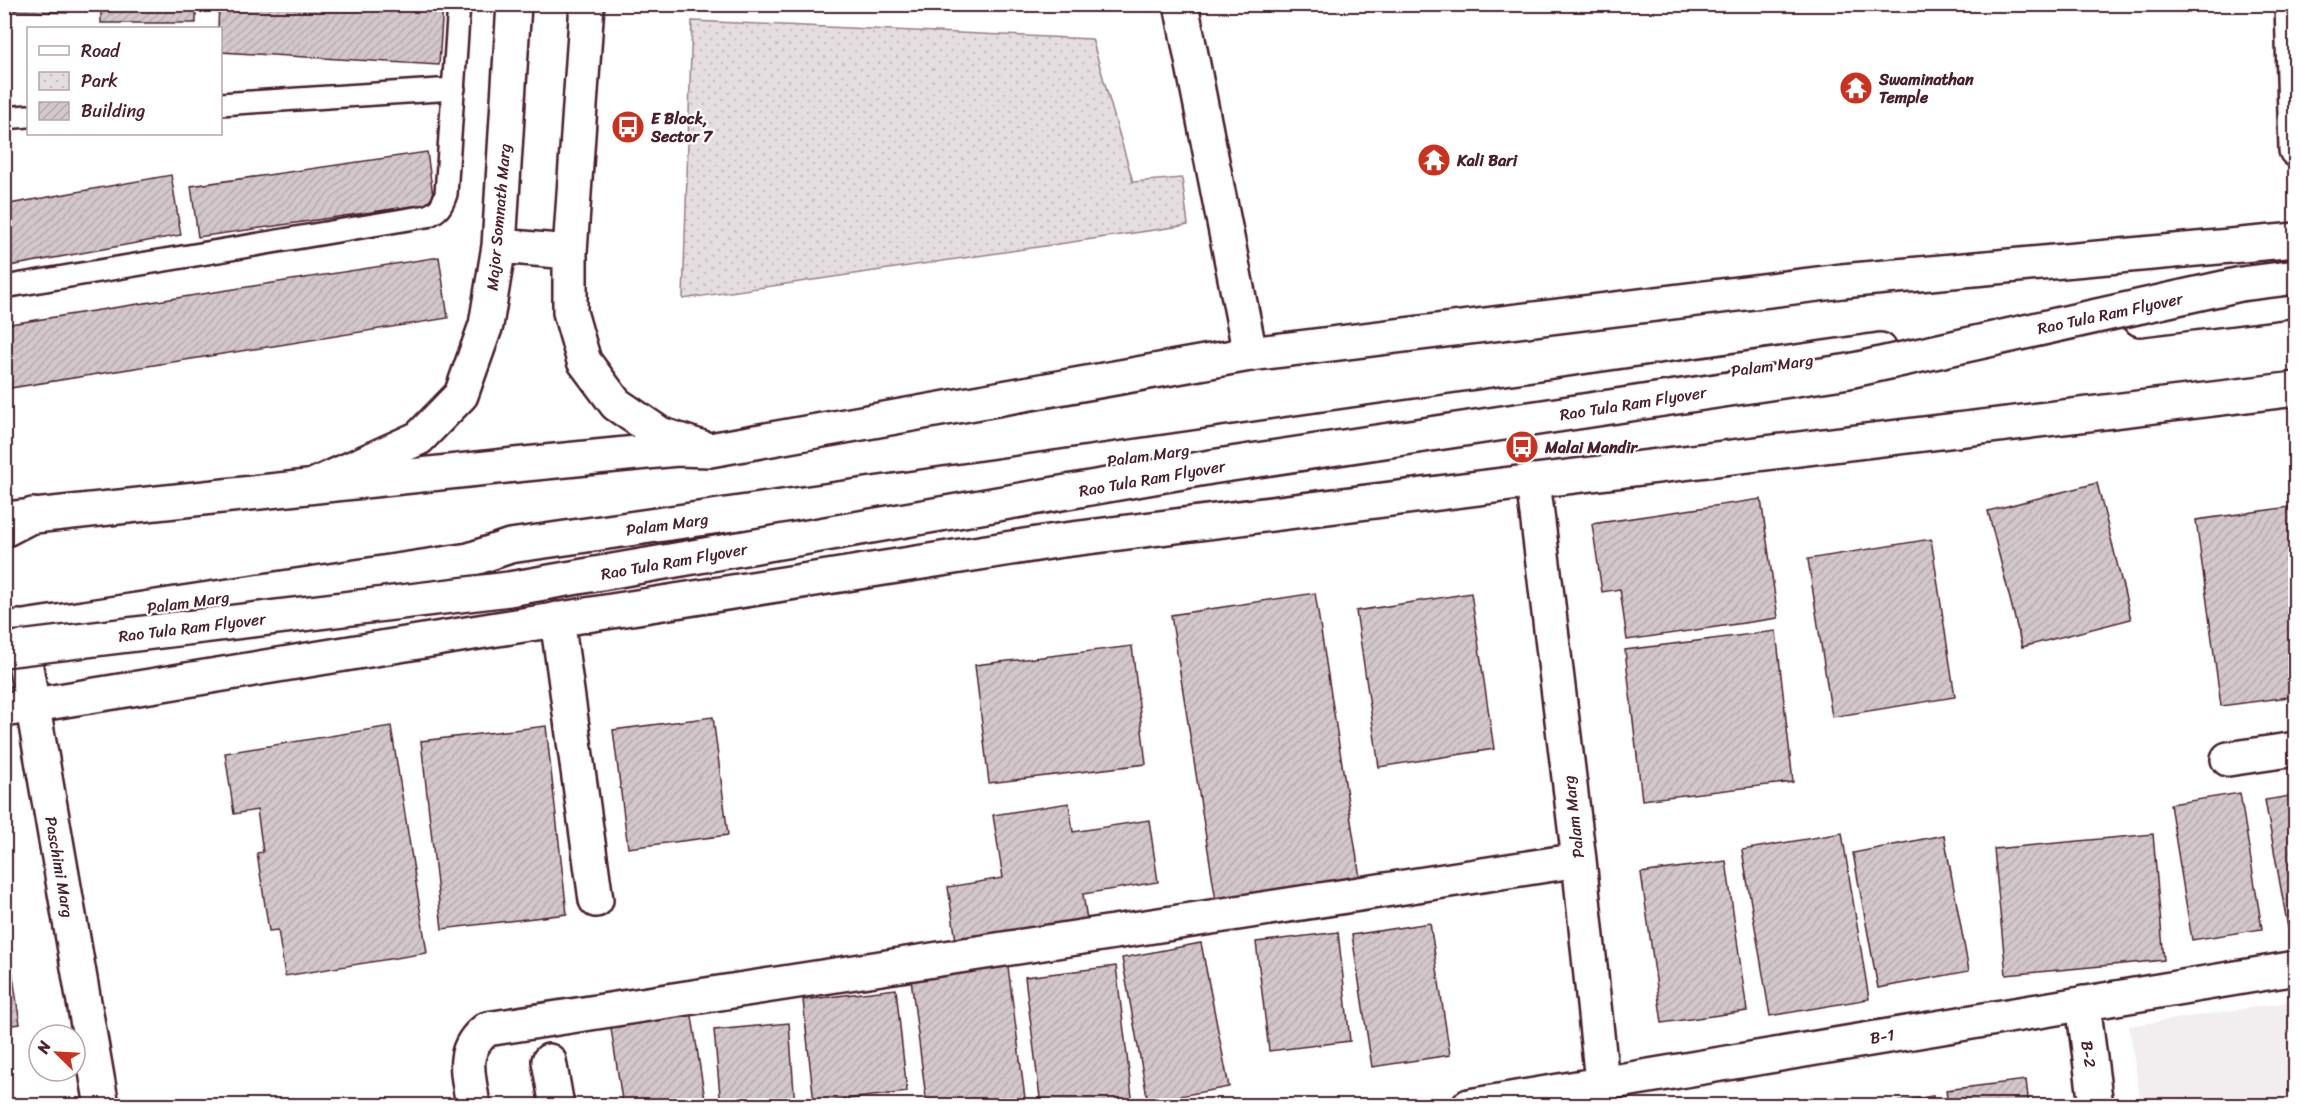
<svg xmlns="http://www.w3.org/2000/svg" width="2300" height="1110" font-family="Sriracha,sans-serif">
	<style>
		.built { fill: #f2eeef }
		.park { fill: url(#park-dots); stroke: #987e86; stroke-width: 1.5 }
		.building { fill: url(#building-hatch); stroke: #4a1f2b; stroke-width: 1.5 }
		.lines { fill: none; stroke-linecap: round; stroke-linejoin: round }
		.service-casing { stroke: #4a1f2b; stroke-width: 26 }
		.minor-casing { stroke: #4a1f2b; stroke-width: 38 }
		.tertiary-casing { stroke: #4a1f2b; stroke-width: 38 }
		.secondary-casing { stroke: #4a1f2b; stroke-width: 38 }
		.primary-casing { stroke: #4a1f2b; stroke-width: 38 }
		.trunk-casing { stroke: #4a1f2b; stroke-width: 38 }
		.service { stroke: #fff; stroke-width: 21 }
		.minor { stroke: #fff; stroke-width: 33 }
		.tertiary { stroke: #fff; stroke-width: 33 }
		.secondary { stroke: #fff; stroke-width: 33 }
		.primary { stroke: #fff; stroke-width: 33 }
		.trunk { stroke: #fff; stroke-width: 33 }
		.trunk-bridge-casing { stroke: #4a1f2b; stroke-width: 38; stroke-linecap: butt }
		.trunk-bridge { stroke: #fff; stroke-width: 33 }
		.labels { text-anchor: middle; stroke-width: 4.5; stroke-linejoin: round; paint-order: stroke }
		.poi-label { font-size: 16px; font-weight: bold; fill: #4a1f2b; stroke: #fff; text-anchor: start }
		.street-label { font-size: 16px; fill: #4a1f2b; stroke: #fff }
	</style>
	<defs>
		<pattern id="park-dots" width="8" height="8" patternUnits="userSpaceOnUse" patternTransform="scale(1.5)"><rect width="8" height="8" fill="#e5dee0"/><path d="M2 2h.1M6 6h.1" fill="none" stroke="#c6bec0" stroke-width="1.8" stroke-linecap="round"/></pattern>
		<pattern id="building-hatch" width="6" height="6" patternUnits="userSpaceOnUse" patternTransform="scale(1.5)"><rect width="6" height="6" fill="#d2c7cb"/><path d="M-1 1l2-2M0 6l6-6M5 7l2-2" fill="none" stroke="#b6aaae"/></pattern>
	</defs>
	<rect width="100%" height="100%" fill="#fff"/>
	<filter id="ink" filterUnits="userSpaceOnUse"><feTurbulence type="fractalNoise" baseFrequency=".0167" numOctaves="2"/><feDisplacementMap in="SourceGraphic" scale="12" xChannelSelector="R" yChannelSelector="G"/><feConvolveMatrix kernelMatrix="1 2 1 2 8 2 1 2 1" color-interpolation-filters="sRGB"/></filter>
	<g filter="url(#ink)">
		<!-- built -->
		<path class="built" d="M2295,1001V1105H2141L2129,1026Z"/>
		<!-- park -->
		<path class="park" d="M692,21L1092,39L1133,182L1182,178L1188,225L683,299Z"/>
		<!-- building -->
		<path class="building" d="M4,4H67V13L4,10Z
			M101,4H196V23H101Z
			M219,4H443L439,65L220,52V28H218Z
			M427,152L434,203L198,237L191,186Z
			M171,175L181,235L4,267V205Z
			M439,257L448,318L4,389V325Z
			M2097,483L2131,619L2022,647L1988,511Z
			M1761,499L1778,618L1627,640L1620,589L1602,592L1592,524Z
			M2296,506V696L2221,706L2196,520Z
			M1931,539L1955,697L1832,717L1808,559Z
			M1315,593L1360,878L1216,901L1171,615Z
			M1471,593L1494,749L1379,767L1356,611Z
			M1776,631L1793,782L1642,800L1625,650Z
			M1132,646L1146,764L989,783L975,665Z
			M713,717L728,835L628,848L613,730Z
			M391,726L427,953L285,976L278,930L269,931L257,853L263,852L257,810L234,814L225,753Z
			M546,726L567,914L442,929L421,741Z
			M2240,793L2262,929L2192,940L2170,804Z
			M2296,795V927L2288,928L2265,800Z
			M1069,803L1073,832L1149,820L1158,882L1083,894L1087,920L956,941L948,887L1003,878L993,815Z
			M1842,833L1869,999L1770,1016L1742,850Z
			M2153,834L2164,960L2006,975L1994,849Z
			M1944,835L1969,971L1878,988L1853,853Z
			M1726,861L1747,1011L1662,1023L1641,873Z
			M4,915L20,1024L4,1026Z
			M1430,923L1450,1055L1372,1067L1352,935Z
			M1338,932L1350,1041L1269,1051L1256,942Z
			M1201,943L1229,1087L1148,1102L1122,958Z
			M1007,959L1026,1106H927L910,971Z
			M1116,966L1133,1105L1041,1106L1025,977Z
			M896,989L907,1092L814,1103L803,1000Z
			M691,1010L706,1106H623L610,1022Z
			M789,1023L795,1106H721L714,1030Z
			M2026,1080L2029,1106H1948L1946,1090Z
			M1933,1096L1934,1106H1876Z"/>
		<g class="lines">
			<defs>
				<path id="service" d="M220,104L454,89
					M4,118L28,116
					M4,287L427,216C439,211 442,206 446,194L459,4"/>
				<path id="minor" d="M1181,4L1250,354
					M2292,4L2296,150
					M1533,481L1579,860L1602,1082
					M557,619L596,900
					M4,710L491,630L1056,541L1534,481L2296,389
					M2228,759L2296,749
					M2083,1003L2096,1106
					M549,1061L557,1106
					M473,1106C469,1074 458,1051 487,1029L1579,860
					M1469,1106L2296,968"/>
				<path id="tertiary" d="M587,4L570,252V312L584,361L616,404L660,434L703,448
					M499,246L570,252
					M317,484L419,438L461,395L486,325L499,246L514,4"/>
				<path id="secondary" d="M19,627L102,1106"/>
				<path id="primary" d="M2140,319L2296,300
					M6,519L515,465L677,449L710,450L1250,354L1842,281L2296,240
					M4,630L469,560L510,546L1880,350"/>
				<path id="trunk" d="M4,530L33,515"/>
			</defs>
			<!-- service casing -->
			<use href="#service" class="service-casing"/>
			<!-- minor casing -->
			<use href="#minor" class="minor-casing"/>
			<!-- tertiary casing -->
			<use href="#tertiary" class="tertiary-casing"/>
			<!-- secondary casing -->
			<use href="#secondary" class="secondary-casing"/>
			<!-- primary casing -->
			<use href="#primary" class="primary-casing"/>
			<!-- trunk casing -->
			<use href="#trunk" class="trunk-casing"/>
			<!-- service -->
			<use href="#service" class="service"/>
			<!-- minor -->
			<use href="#minor" class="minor"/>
			<!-- tertiary -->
			<use href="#tertiary" class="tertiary"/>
			<!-- secondary -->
			<use href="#secondary" class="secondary"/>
			<!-- primary -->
			<use href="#primary" class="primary"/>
			<!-- trunk -->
			<use href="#trunk" class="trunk"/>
			<defs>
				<path id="trunk-bridge" d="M4,650L509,589L1211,467L1849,371L2241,284L2296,277"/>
			</defs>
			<!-- trunk-bridge casing -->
			<use href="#trunk-bridge" class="trunk-bridge-casing"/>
			<!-- trunk-bridge -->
			<use href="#trunk-bridge" class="trunk-bridge"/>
		</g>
	</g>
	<!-- icons -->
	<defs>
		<symbol id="temple-disc" viewBox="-11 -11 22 22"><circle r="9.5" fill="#c8321e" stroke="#fff"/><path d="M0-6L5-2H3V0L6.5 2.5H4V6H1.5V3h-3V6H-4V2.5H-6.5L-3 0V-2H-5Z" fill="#fff"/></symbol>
		<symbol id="bus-disc" viewBox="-11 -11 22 22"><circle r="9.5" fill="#c8321e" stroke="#fff"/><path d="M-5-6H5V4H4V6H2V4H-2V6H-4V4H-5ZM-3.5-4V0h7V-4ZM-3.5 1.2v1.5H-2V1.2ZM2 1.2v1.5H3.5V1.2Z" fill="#fff"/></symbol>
	</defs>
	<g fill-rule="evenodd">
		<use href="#temple-disc" x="1837" y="69" width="38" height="38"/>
		<use href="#bus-disc" x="609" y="108" width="38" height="38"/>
		<use href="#temple-disc" x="1415" y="141" width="38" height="38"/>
		<use href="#bus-disc" x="1503" y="428" width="38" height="38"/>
	</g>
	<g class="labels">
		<!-- poi labels -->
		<g class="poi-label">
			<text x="1879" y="85">Swaminathan<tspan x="1879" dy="18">Temple</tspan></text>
			<text x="651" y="124">E Block,<tspan x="651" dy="18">Sector 7</tspan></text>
			<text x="1457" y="166">Kali Bari</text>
			<text x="1545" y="453">Malai Mandir</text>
		</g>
		<!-- street labels -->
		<g class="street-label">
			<text transform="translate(498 217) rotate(-85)" y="6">Major Somnath Marg</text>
			<text transform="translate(2110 313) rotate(-12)" y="6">Rao Tula Ram Flyover</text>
			<text transform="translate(1772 365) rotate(-8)" y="6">Palam Marg</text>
			<text transform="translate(1633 403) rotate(-9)" y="6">Rao Tula Ram Flyover</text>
			<text transform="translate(1148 455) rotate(-8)" y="6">Palam Marg</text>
			<text transform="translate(1152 478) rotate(-10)" y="6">Rao Tula Ram Flyover</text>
			<text transform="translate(667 524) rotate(-8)" y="6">Palam Marg</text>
			<text transform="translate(674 561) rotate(-10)" y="6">Rao Tula Ram Flyover</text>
			<text transform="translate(188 602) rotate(-8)" y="6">Palam Marg</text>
			<text transform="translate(192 627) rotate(-7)" y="6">Rao Tula Ram Flyover</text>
			<text transform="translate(1573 817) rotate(-97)" y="6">Palam Marg</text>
			<text transform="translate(60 867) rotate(80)" y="6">Paschimi Marg</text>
			<text transform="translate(1882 1036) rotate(-9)" y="6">B-1</text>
			<text transform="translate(2089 1054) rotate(82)" y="6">B-2</text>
		</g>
	</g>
	<!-- margin -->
	<rect width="2300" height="1110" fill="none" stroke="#fff" stroke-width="24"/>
	<rect x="12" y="12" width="2276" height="1086" fill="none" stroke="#4a1f2b" stroke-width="2" filter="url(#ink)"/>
	<!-- legend -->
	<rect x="27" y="27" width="195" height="108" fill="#ffffff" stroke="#b7a5aa" stroke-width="1.5"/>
	<rect x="39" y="46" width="30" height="9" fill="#ffffff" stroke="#b7a5aa" stroke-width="1.5"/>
	<text x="81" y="57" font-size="18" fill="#4a1f2b">Road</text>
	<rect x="39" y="72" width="30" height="18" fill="url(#park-dots)" stroke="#b7a5aa" stroke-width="1.5"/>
	<text x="81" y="87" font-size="18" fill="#4a1f2b">Park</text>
	<rect x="39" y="102" width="30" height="18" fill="url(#building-hatch)" stroke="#b7a5aa" stroke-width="1.5"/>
	<text x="81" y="117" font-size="18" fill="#4a1f2b">Building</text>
	<!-- north arrow -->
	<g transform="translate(57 1053) rotate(294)"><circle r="28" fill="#ffffff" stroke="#b7a5aa" stroke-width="1.5"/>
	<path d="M0-4.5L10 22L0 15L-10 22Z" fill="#c8321e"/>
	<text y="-9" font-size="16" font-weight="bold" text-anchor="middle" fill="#4a1f2b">N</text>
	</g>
</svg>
